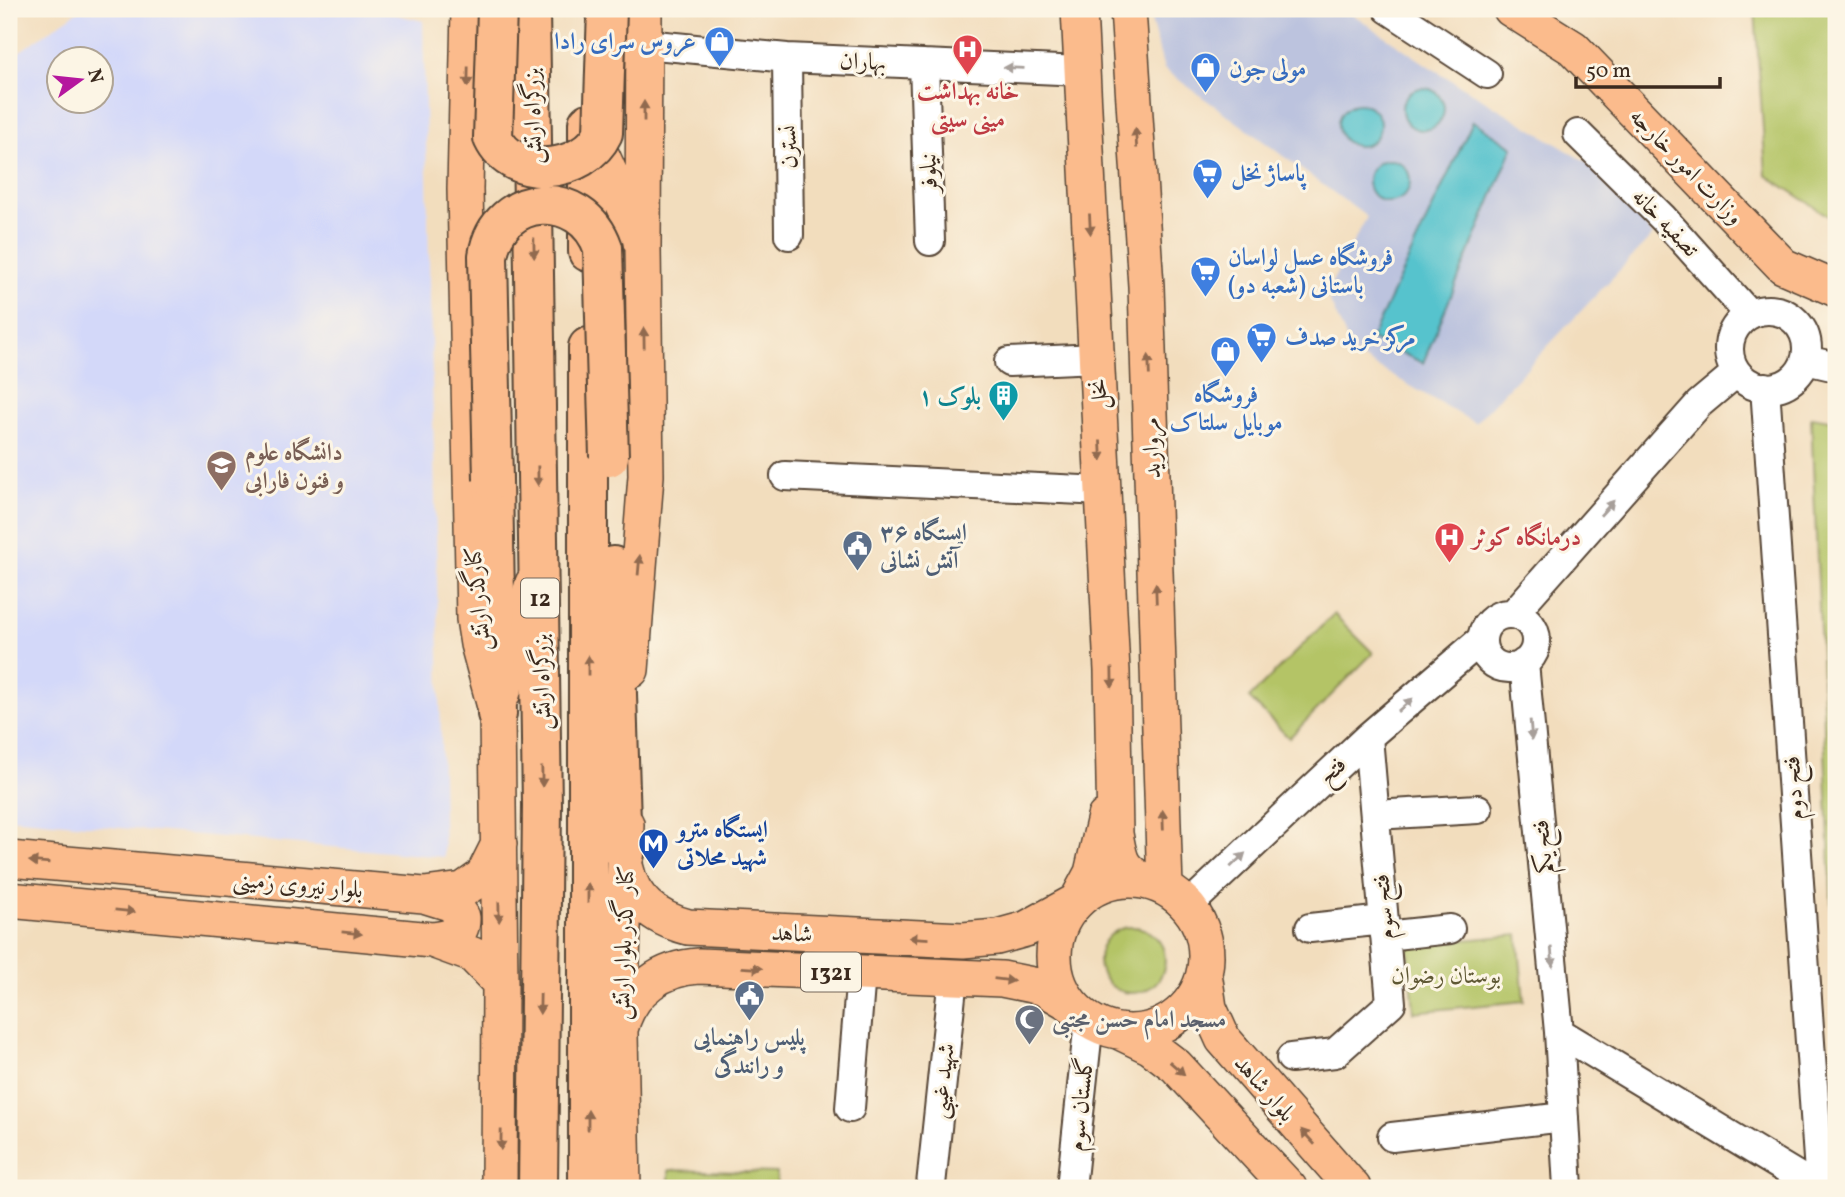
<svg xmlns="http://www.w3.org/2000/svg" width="1845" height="1197" font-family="Vollkorn,Amiri,serif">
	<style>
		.built { fill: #d3d8f9; fill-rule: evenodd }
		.industrial { fill: #bcc3de }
		.green { fill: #b4c466; stroke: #787742; stroke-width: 2 }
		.water { fill: #56c3cd; stroke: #487676; stroke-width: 2 }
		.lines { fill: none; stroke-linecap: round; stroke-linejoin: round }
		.minor-casing { stroke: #564536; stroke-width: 32 }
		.major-casing { stroke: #564536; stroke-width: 38 }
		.highway-casing { stroke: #564536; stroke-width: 42 }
		.minor { stroke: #fff; stroke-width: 28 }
		.major { stroke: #fbbb8c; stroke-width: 35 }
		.highway { stroke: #fbbb8c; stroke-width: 38 }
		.highway-bridge-casing { stroke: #564536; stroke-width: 42; stroke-linecap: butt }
		.highway-bridge { stroke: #fbbb8c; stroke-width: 38 }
		.oneway { fill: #a79f9a }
		.oneway2 { fill: #916b50 }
		.labels { text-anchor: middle; stroke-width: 6; stroke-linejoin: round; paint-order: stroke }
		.shield { fill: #fcf5e5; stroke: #75675a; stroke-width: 2 }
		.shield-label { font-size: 23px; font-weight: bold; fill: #3b2a1e }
		.shop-label { font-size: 24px; font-weight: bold; fill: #366cbe; stroke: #fcf5e5; text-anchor: start }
		.street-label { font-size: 24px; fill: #3b2a1e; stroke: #fcf5e5 }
		.health-label { font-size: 24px; font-weight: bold; fill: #be3a42; stroke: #fcf5e5 }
		.culture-label { font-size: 24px; font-weight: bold; fill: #0d838f; stroke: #fcf5e5; text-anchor: end }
		.education-label { font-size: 24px; font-weight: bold; fill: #785e54; stroke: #fcf5e5; text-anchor: start }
		.service-label { font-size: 24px; font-weight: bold; fill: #4e5e75; stroke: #fcf5e5; text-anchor: start }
		.transit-label { font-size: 24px; font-weight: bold; fill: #164399; stroke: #fcf5e5; text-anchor: start }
		.park-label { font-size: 24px; fill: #5f5834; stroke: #fcf5e5 }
		.worship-label { font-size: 24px; font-weight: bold; fill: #5b616d; stroke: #fcf5e5; text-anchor: start }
	</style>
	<rect width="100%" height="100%" fill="#fcf5e5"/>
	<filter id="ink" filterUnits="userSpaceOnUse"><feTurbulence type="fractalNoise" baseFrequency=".0143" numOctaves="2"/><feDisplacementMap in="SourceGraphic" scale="14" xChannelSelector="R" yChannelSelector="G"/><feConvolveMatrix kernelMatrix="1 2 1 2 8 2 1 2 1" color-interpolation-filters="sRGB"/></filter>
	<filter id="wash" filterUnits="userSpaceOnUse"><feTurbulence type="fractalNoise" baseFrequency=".00686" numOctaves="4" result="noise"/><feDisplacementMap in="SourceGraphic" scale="28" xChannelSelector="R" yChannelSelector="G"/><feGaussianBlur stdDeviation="1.57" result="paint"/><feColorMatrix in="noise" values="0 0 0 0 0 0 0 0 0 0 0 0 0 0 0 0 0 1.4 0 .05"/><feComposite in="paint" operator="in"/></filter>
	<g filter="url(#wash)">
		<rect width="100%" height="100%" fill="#f2ddbd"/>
		<!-- built -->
		<path class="built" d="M81,9H373L423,21L444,857L9,818V59ZM60,60H102V102H60Z"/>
		<!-- industrial -->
		<path class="industrial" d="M1151,9H1345L1430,67L1591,165L1653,235L1475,423L1353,353L1326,293L1367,217L1164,69L1151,20Z"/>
		<!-- green -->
		<path class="green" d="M1755,9H1836V221L1766,175Z
			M1811,417L1836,421V1010Z
			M1334,614L1373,653L1289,738L1249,698Z
			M1099 960a33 33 0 1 1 66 0a33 33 0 1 1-66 0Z
			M1518,935L1524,1001L1414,1012L1408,945Z
			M669,1170L777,1173V1188H669Z"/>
		<!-- water -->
		<path class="water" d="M1402 109a21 21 0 1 1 42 0a21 21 0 1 1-42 0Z
			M1338 125a21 21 0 1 1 42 0a21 21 0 1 1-42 0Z
			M1473,121L1513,147L1423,363L1371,339Z
			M1368 181a21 21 0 1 1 42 0a21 21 0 1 1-42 0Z"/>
	</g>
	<g filter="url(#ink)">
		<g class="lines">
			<defs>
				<path id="minor" d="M1388,9L1487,74
					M645,44L787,58L1082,71
					M787,58L789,235
					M924,64L930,241
					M1578,134L1663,218L1749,314
					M1729 349a39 39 0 1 1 78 0a39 39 0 1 1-78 0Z
					M1806,360L1836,367
					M1009,362L1097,358
					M1765,387L1820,1188
					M785,476L1103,491
					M1513,614L1699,404L1736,373
					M1482 641a27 27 0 1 1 54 0a27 27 0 1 1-54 0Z
					M1524,663L1559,1032L1568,1188
					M1375,815L1478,809
					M1188,906L1368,737L1482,639
					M1310,928L1384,920
					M1385,936L1450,929
					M1559,1032L1817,1188
					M1291,1058L1335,1053L1391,1003L1368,737
					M850,1108L861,973
					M1392,1137L1564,1117
					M931,1185L953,977
					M1071,1188L1089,1021"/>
				<path id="major" d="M469,9L465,189L474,619L478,644L497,714L500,983L499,1188
					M1079,9L1112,671L1115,834C1120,859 1119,868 1144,881
					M1128,9L1146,286L1165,888
					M1511,9L1573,48L1783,266L1836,289
					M588,125L639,238
					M631,670L646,476L643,248L644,9
					M502,695L533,583
					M9,859L424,895L463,890L483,876L499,844
					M626,869C633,902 657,919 688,927L963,940L997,937L1026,929L1077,901L1092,873L1105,817
					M1054 956a76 76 0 1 1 152 0a76 76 0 1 1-152 0Z
					M424,895L453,904L462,917C463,937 449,938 432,940
					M9,900L432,940L473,955L500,983
					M1204,973L1209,1008L1223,1039L1353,1188
					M621,1026C632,989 662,968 699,966L1002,979L1042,987L1071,1004
					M1120,1032L1151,1047L1176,1066L1289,1188
					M623,1188L620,1033L626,824"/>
				<path id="highway" d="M530,9L542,805L538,1188
					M588,252V123
					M493,480L497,714
					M613,566L621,822L625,854
					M588,1188V347"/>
			</defs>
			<!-- minor casing -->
			<use href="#minor" class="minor-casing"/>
			<!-- major casing -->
			<use href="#major" class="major-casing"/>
			<!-- highway casing -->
			<use href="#highway" class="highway-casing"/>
			<!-- minor -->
			<use href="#minor" class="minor"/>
			<!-- major -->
			<use href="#major" class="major"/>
			<!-- highway -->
			<use href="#highway" class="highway"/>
			<defs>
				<path id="highway-bridge" d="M497,9L493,138C513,181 584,174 603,133L607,9
					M493,480L488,256C498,191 582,187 603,248L609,457"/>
			</defs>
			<!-- highway-bridge casing -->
			<use href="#highway-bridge" class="highway-bridge-casing"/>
			<!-- highway-bridge -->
			<use href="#highway-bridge" class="highway-bridge"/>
		</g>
		<!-- one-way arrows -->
		<defs><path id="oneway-solid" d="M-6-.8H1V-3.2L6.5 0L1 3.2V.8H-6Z" transform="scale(1.75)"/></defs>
		<g class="oneway">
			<use href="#oneway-solid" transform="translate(1014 68) rotate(-178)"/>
			<use href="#oneway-solid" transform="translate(1607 508) rotate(-48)"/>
			<use href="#oneway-solid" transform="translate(1405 705) rotate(-41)"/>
			<use href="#oneway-solid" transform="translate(1531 730) rotate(85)"/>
			<use href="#oneway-solid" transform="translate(1238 860) rotate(-43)"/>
			<use href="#oneway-solid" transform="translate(1552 957) rotate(85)"/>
		</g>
		<g class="oneway2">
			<use href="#oneway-solid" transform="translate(468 77) rotate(91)"/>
			<use href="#oneway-solid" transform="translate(644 111) rotate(-90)"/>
			<use href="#oneway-solid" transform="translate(1136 138) rotate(-94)"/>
			<use href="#oneway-solid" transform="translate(1090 224) rotate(87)"/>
			<use href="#oneway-solid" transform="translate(534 248) rotate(89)"/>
			<use href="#oneway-solid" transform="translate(644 338) rotate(-91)"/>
			<use href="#oneway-solid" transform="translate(1149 365) rotate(-92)"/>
			<use href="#oneway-solid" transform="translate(1101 451) rotate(87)"/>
			<use href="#oneway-solid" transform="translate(538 476) rotate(89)"/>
			<use href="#oneway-solid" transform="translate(639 565) rotate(-85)"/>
			<use href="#oneway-solid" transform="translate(1156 593) rotate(-92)"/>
			<use href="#oneway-solid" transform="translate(588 665) rotate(-90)"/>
			<use href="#oneway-solid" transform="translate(1112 678) rotate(89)"/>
			<use href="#oneway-solid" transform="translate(542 777) rotate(89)"/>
			<use href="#oneway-solid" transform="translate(1163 820) rotate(-92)"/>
			<use href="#oneway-solid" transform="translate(39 862) rotate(-175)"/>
			<use href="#oneway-solid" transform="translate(588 893) rotate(-90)"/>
			<use href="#oneway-solid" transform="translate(125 911) rotate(6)"/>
			<use href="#oneway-solid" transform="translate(499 912) rotate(89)"/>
			<use href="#oneway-solid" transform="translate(352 933) rotate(6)"/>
			<use href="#oneway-solid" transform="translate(919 938) rotate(-177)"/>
			<use href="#oneway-solid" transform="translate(752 968) rotate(3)"/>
			<use href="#oneway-solid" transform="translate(1004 980) rotate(7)"/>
			<use href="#oneway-solid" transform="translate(540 1004) rotate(91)"/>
			<use href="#oneway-solid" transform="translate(1177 1068) rotate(41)"/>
			<use href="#oneway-solid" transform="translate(588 1120) rotate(-90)"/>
			<use href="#oneway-solid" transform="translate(1308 1137) rotate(-132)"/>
			<use href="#oneway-solid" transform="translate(501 1140) rotate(91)"/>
		</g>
	</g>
	<!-- icons -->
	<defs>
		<symbol id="shop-pin" viewBox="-11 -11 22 30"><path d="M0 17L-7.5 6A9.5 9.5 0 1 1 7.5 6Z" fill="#3f7fe0" stroke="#fcf5e5"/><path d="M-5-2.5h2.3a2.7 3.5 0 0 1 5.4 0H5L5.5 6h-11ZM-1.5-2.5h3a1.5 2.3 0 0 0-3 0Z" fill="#fff"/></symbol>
		<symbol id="hospital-pin" viewBox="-11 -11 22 30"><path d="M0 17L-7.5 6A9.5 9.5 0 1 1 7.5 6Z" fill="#e0444e" stroke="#fcf5e5"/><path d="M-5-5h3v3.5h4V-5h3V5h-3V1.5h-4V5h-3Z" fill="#fff"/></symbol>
		<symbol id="supermarket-pin" viewBox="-11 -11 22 30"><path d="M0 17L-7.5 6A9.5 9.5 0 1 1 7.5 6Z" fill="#3f7fe0" stroke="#fcf5e5"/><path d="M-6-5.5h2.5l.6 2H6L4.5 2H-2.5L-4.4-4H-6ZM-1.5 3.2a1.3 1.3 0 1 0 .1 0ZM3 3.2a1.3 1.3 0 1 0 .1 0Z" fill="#fff"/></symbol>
		<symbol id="building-pin" viewBox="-11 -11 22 30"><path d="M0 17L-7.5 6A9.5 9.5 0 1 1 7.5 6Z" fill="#0f9aa8" stroke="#fcf5e5"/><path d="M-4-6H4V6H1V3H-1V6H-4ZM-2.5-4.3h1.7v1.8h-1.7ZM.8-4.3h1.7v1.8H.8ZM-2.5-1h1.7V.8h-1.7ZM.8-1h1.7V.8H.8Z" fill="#fff"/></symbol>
		<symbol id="university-pin" viewBox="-11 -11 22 30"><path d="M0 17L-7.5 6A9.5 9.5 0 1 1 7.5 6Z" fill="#8d6e63" stroke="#fcf5e5"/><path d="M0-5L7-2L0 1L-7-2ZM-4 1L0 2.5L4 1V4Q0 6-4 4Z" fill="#fff"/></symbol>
		<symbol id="civic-pin" viewBox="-11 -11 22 30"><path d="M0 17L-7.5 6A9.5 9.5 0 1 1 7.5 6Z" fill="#5c6f8a" stroke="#fcf5e5"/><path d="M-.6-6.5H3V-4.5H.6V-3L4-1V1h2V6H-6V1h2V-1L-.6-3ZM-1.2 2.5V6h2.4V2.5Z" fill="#fff"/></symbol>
		<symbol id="metro-pin" viewBox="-11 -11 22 30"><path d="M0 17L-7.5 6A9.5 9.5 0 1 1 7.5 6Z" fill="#1a4fb4" stroke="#fcf5e5"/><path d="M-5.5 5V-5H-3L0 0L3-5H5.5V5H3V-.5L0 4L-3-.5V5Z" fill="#fff"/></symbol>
		<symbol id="mosque-pin" viewBox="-11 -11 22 30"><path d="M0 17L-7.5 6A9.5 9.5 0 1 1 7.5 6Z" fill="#6b7280" stroke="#fcf5e5"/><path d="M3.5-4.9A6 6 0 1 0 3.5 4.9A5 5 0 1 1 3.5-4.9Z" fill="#fff"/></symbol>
	</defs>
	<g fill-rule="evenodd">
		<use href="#shop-pin" x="702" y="24" width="35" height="47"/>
		<use href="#hospital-pin" x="950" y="32" width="35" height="47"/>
		<use href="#shop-pin" x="1188" y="50" width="35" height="47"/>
		<use href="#supermarket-pin" x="1190" y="156" width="35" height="47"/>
		<use href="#supermarket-pin" x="1188" y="254" width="35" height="47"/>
		<use href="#supermarket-pin" x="1244" y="320" width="35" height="47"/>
		<use href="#shop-pin" x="1208" y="334" width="35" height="47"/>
		<use href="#building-pin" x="986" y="378" width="35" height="47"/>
		<use href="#university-pin" x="204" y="448" width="35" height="47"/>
		<use href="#hospital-pin" x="1432" y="520" width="35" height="47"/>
		<use href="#civic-pin" x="840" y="528" width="35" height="47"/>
		<use href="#metro-pin" x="636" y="826" width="35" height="47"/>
		<use href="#civic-pin" x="732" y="978" width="35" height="47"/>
		<use href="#mosque-pin" x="1012" y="1002" width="35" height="47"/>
	</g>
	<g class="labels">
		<!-- shield labels -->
		<g class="shield">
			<rect x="521" y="578.5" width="38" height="39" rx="5"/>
			<rect x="801" y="952.5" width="60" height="39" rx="5"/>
		</g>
		<g class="shield-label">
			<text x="540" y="606">12</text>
			<text x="831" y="980">1321</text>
		</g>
		<!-- shop labels -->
		<g class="shop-label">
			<text x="696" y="49" text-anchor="end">عروس سرای رادا</text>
			<text x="1229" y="76">مولی جون</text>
			<text x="1231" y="181">پاساژ نخل</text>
			<text x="1228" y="265">فروشگاه عسل لواسان<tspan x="1228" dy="28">باستانی (شعبه دو)</tspan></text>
			<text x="1285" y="345">مرکز خرید صدف</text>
			<text x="1226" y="402" text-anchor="middle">فروشگاه<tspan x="1226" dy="28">موبایل سلتاک</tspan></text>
		</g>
		<!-- street labels -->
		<g class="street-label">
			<text transform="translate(863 61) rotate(2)" y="8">بهاران</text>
			<text transform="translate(532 116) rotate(-91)" y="8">بزرگراه ارتش</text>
			<text transform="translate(788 147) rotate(-91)" y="8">نسترن</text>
			<text transform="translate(1687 166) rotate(46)" y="8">وزارت امور خارجه</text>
			<text transform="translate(928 173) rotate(-92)" y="8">نیلوفر</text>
			<text transform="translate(1666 222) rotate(46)" y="8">تصفیه خانه</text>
			<text transform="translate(1098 394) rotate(-93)" y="8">نخل</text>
			<text transform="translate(1151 448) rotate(-92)" y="8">مروارید</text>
			<text transform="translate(477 599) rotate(-95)" y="8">کنارگذر ارتش</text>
			<text transform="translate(541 682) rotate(-91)" y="8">بزرگراه ارتش</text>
			<text transform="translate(1332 770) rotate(-43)" y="8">فتح</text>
			<text transform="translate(1793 788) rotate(-94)" y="8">فتح دوم</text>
			<text transform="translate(1542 847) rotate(-95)" y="8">فتح یکم</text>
			<text transform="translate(298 884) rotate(5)" y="8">بلوار نیروی زمینی</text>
			<text transform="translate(1383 907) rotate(-95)" y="8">فتح سوم</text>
			<text transform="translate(792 933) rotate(3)" y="8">شاهد</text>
			<text transform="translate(623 943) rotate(-88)" y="8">کنار گذر بلوار ارتش</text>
			<text transform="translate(942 1081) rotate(-84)" y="8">شهید غیبی</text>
			<text transform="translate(1265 1088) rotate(49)" y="8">بلوار شاهد</text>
			<text transform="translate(1080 1104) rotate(-84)" y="8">گلستان سوم</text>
		</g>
		<!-- health labels -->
		<g class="health-label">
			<text x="968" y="99">خانه بهداشت<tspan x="968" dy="28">مینی سیتی</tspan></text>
			<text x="1472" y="545" text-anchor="start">درمانگاه کوثر</text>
		</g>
		<!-- culture labels -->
		<g class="culture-label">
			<text x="981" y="404">۱ بلوک</text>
		</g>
		<!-- education labels -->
		<g class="education-label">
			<text x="245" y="460">دانشگاه علوم<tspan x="245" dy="28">و فنون فارابی</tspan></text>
		</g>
		<!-- service labels -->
		<g class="service-label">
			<text x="880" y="540">ایستگاه ۳۶<tspan x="880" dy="28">آتش نشانی</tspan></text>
			<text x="749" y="1045" text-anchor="middle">پلیس راهنمایی<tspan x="749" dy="28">و رانندگی</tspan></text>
		</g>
		<!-- transit labels -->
		<g class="transit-label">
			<text x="677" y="837">ایستگاه مترو<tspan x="677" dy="28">شهید محلاتی</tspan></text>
		</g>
		<!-- park labels -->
		<g class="park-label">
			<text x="1446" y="983">بوستان رضوان</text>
		</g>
		<!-- worship labels -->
		<g class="worship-label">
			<text x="1052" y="1027">مسجد امام حسن مجتبی</text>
		</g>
	</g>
	<!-- margin -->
	<rect width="1845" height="1197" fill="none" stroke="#fcf5e5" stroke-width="35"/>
	<!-- north arrow -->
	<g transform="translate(80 80) rotate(75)"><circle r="33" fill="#fcf5e5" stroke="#afa495" stroke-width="2"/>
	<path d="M0-5L12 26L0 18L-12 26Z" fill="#b5179e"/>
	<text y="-10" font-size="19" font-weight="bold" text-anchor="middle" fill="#3b2a1e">N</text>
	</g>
	<!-- scale -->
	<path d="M1576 77v10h144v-10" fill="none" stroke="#3b2a1e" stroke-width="3.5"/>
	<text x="1586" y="77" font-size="21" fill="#3b2a1e" stroke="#fcf5e5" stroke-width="5" paint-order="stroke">50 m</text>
</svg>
